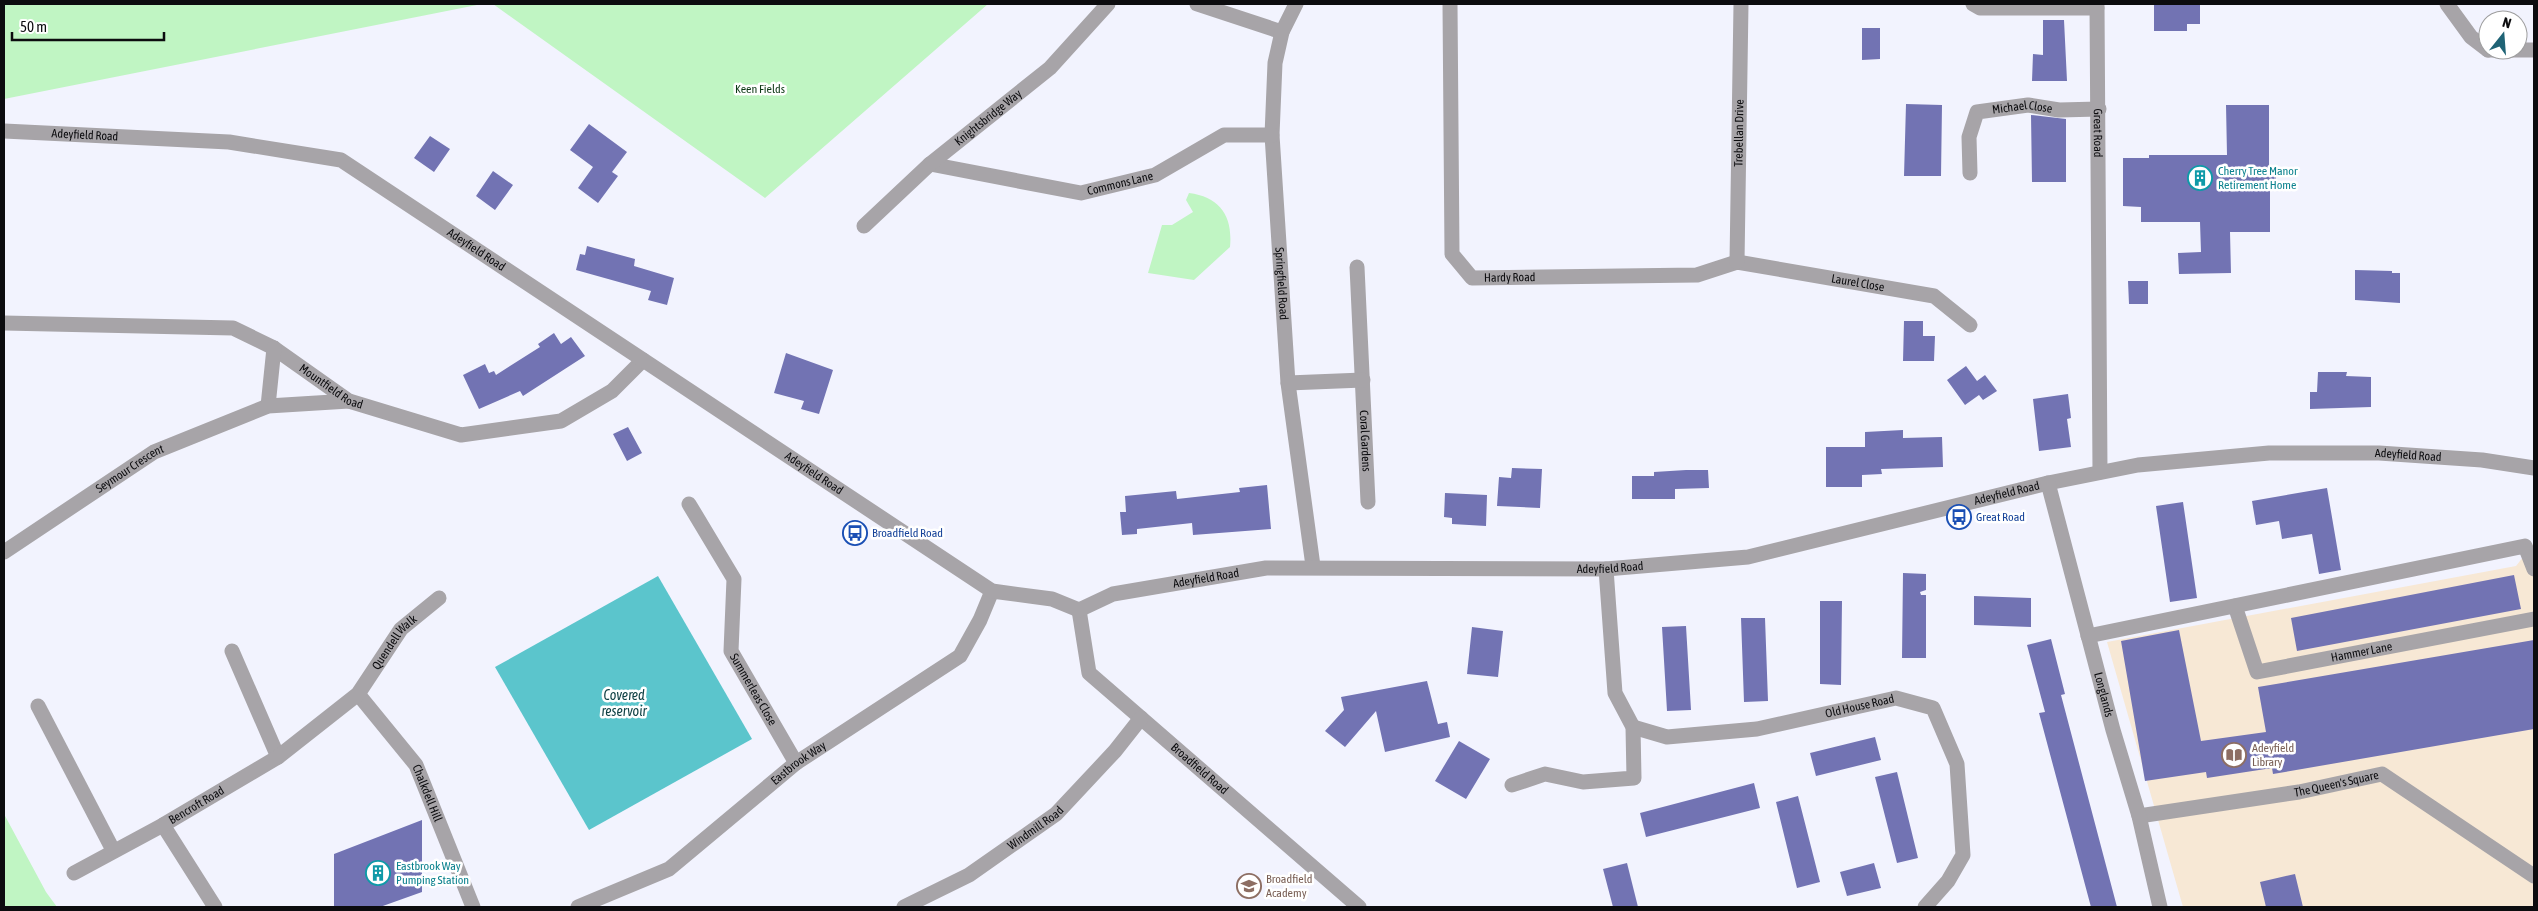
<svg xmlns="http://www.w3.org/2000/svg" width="2538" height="911" font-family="'Asap Condensed',sans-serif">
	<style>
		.commercial { fill: #f7e8d5 }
		.green { fill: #c0f5c3 }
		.water { fill: #5bc5cc }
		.building { fill: #7273b3 }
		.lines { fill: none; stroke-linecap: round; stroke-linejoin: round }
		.minor { stroke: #a7a4a8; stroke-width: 15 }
		.tertiary { stroke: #a7a4a8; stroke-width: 15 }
		.labels { text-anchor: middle; stroke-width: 5; stroke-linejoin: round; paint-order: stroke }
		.park-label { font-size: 12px; fill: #0d3815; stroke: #fff }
		.street-label { font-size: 12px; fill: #0c0c0f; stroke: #fff }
		.culture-label { font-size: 12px; fill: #0d838f; stroke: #fff; text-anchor: start }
		.transit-label { font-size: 12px; fill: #164399; stroke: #fff; text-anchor: start }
		.education-label { font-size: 12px; fill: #785e54; stroke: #fff; text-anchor: start }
		.water-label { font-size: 14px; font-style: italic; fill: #104145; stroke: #fff }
	</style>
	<rect width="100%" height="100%" fill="#f2f3fe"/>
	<!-- commercial -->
	<path class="commercial" d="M2534,543V907H2183L2107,642L2516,566Z"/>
	<!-- green -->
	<path class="green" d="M4,4H482L4,99Z
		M493,4H988L765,198Z
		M1189,193C1220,197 1233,216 1230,247L1194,280L1148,273L1162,225H1172L1193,212L1186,200Z
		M4,814L46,892L57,907H4Z"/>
	<!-- water -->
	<path class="water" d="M658,576L752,739L589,830L495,667Z"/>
	<!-- building -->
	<path class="building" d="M2154,4H2200V24H2187V31H2154Z
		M2043,20H2064L2067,81H2032L2033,54L2043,55Z
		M1862,28H1880V59L1862,60Z
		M1906,104L1942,105L1941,176H1904Z
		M2226,105H2269V166H2276V190H2270V232H2230L2231,273L2179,274L2178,253L2201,252L2200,222H2141V207L2123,206V158H2149V155H2227Z
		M2031,115L2066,119V182H2032Z
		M589,124L627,152L612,172L618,176L598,203L578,188L593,167L570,150Z
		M430,136L450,149L434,172L414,158Z
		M493,171L513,185L495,210L476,196Z
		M587,246L635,259L634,266L674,278L667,305L648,300L651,291L576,270L580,254L585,255Z
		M2355,270L2392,271V273H2400V303L2355,300Z
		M2128,281H2148V304H2129Z
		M1904,321H1923V336H1935L1934,361H1903Z
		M554,333L561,344L571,337L585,356L523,396L520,391L479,409L463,375L485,364L489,373L494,371L496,375L540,347L538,344Z
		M786,353L833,370L819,414L801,409L804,401L774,393Z
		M1966,366L1977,381L1985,375L1997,391L1983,400L1979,395L1965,405L1947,380Z
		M2318,372H2347L2346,376L2371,377V407L2310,409V392H2317Z
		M2068,394L2071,418L2067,419L2071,447L2039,451L2033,399Z
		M628,427L642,453L627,461L613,434Z
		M1903,430V438L1942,437L1943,467L1881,469L1882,474L1862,475V487H1826V447H1865V432Z
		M1512,468L1542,469L1540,508L1497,506L1499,477L1511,478Z
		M1686,470H1708L1709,488L1675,489V499H1632V476H1654V472Z
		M1267,485L1271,529L1193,535L1192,523L1137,529V534L1122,535L1120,512H1126L1125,496L1176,491L1177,499L1240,492L1239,488Z
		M2327,488L2341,570L2319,574L2312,534L2282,539L2279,521L2256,525L2252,501Z
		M1445,493L1487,495L1486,526L1452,524V518L1444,517Z
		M2183,502L2197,598L2170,602L2156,506Z
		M1903,573L1926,574V590L1920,592L1921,595H1926V658H1902Z
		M2514,575L2521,609L2297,651L2291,618Z
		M1974,596L2031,598V627L1974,625Z
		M1820,601H1842L1841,685L1820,684Z
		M1741,618H1765L1768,701L1744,702Z
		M1686,626L1691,710L1667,711L1662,627Z
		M1472,627L1503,631L1498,677L1467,674Z
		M2179,630L2201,741L2266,732L2258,687L2534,640V729L2273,774L2272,768L2207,778L2206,772L2145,781L2121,641Z
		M2051,639L2065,694L2061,695L2117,907H2091L2039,713L2045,712L2027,645Z
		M1427,681L1438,724L1447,722L1450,737L1385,752L1376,711L1345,747L1325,731L1344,710L1341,697Z
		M1875,737L1881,760L1816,776L1810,753Z
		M1459,741L1490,759L1466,799L1435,781Z
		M1897,772L1918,858L1897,863L1875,777Z
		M1754,783L1760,808L1646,837L1640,813Z
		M1798,796L1820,882L1797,888L1776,802Z
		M422,820V892L380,907H334V854Z
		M1627,863L1638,907H1613L1603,869Z
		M1874,863L1881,888L1847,896L1840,872Z
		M2295,874L2303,907H2266L2260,882Z"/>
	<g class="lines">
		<!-- minor -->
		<g class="minor">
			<path d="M1197,4L1282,32"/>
			<path id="s1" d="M1296,4L1282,32L1275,63L1272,135L1288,383L1313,566"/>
			<path id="s2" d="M1450,4L1452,254L1472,278L1697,275L1737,262L1934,296L1970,325"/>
			<path d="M1973,4L1980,8H2097"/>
			<path d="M2447,4L2471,37L2488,50"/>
			<path d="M2488,50H2534"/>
			<path id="s3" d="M930,164L1081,193L1155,175L1224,135H1272"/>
			<path id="s4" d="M1970,173L1969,137L1977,112L2028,105L2059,110L2099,109"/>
			<path id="s5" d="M864,226L930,164L1050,68L1108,4"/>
			<path id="s6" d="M1737,262L1741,4"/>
			<path id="s7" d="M1357,267L1368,502"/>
			<path id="s8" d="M4,323L233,328L274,348L349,401L461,435L561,421L612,391L643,360"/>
			<path d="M1288,383L1363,380"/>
			<path d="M268,406L274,348"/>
			<path id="s9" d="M689,504L734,579L731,651L796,763"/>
			<path id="s10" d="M4,552L154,452L268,406L349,401"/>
			<path id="s11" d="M2235,606L2257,672L2534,619"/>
			<path id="s12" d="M1079,610L1089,673L1359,907"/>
			<path d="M2088,636L2525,546L2534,569"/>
			<path d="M232,651L278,757"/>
			<path id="s13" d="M358,694L416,765L473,907"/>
			<path d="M38,706L113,850"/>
			<path id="s14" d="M1633,727L1667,737L1757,729L1896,698L1933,708L1957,764L1963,855L1948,881L1925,907"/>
			<path d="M1512,785L1545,774L1583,782L1634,778L1633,727L1615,693L1606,569"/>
			<path id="s15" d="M2139,816L2299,792L2382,774L2534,876"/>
			<path d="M163,825L215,907"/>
			<path id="s16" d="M74,873L163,825L278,757L358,694L401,629L439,598"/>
			<path id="s17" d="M578,907L669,869L796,763L960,656L980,620L992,591"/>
			<path id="s18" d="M904,907L969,875L1056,814L1115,751L1141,718"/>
		</g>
		<!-- tertiary -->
		<g class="tertiary">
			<path id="s19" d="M2097,4L2100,472"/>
			<path id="s20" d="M4,131L229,142L341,160L992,591L1052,599L1079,610L1113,594L1266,568L1606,569L1748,557L2048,483L2138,465L2269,453H2379L2482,460L2534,468"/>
			<path id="s21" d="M2048,483L2113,730L2139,816L2160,907"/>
		</g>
	</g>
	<!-- icons -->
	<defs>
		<symbol id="building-ring" viewBox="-11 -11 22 22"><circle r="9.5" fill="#fff" stroke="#0f9aa8" stroke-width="1.5"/><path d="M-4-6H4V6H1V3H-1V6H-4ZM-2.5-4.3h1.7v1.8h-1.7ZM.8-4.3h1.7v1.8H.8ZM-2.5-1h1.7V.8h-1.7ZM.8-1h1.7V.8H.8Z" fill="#0f9aa8"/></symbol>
		<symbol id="bus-ring" viewBox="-11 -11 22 22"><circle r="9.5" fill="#fff" stroke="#1a4fb4" stroke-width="1.5"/><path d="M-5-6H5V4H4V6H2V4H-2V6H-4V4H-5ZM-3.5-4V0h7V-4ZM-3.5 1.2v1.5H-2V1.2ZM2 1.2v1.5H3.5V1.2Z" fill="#1a4fb4"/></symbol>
		<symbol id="library-ring" viewBox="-11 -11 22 22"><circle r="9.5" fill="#fff" stroke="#8d6e63" stroke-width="1.5"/><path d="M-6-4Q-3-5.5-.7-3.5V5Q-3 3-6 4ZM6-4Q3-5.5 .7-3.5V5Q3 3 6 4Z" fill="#8d6e63"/></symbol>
		<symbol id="school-ring" viewBox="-11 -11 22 22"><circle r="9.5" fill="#fff" stroke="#8d6e63" stroke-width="1.5"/><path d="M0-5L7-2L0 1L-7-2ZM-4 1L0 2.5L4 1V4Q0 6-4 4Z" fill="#8d6e63"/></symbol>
	</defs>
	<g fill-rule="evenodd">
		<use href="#building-ring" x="2186" y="164" width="28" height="28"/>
		<use href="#bus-ring" x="1945" y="503" width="28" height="28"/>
		<use href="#bus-ring" x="841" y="519" width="28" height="28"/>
		<use href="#library-ring" x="2220" y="741" width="28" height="28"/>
		<use href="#building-ring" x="364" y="859" width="28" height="28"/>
		<use href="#school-ring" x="1235" y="872" width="28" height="28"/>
	</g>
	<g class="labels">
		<!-- park labels -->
		<g class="park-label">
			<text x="760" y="93">Keen Fields</text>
		</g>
		<!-- street labels -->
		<g class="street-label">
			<text dy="4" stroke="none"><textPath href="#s4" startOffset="108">Michael Close</textPath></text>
			<text dy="4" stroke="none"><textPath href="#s5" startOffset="165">Knightsbridge Way</textPath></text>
			<text dy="4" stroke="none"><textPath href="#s6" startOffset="129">Trebellan Drive</textPath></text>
			<text dy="4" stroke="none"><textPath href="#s19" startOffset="129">Great Road</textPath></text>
			<text dy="4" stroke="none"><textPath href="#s20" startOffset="81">Adeyfield Road</textPath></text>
			<text dy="4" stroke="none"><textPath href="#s3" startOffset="194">Commons Lane</textPath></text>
			<text dy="4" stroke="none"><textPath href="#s20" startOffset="501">Adeyfield Road</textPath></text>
			<text dy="4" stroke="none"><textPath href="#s2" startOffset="319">Hardy Road</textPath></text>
			<text dy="4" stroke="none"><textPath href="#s2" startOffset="671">Laurel Close</textPath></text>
			<text dy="4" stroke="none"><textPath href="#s1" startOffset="284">Springfield Road</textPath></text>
			<text dy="4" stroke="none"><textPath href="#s8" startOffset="344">Mountfield Road</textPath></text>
			<text dy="4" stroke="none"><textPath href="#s7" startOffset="174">Coral Gardens</textPath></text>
			<text dy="4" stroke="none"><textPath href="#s20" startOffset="2556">Adeyfield Road</textPath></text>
			<text dy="4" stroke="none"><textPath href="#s10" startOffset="151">Seymour Crescent</textPath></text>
			<text dy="4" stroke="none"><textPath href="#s20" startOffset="906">Adeyfield Road</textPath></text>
			<text dy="4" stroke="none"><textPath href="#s20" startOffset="2151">Adeyfield Road</textPath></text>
			<text dy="4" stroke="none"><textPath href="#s20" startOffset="1746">Adeyfield Road</textPath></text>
			<text dy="4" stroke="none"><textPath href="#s20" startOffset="1341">Adeyfield Road</textPath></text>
			<text dy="4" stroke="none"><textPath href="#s16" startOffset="400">Quendell Walk</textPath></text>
			<text dy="4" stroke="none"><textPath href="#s11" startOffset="176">Hammer Lane</textPath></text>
			<text dy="4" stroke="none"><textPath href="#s9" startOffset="204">Summerleas Close</textPath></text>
			<text dy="4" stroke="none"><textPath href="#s21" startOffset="219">Longlands</textPath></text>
			<text dy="4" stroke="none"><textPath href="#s14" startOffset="231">Old House Road</textPath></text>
			<text dy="4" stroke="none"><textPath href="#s17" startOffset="266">Eastbrook Way</textPath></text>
			<text dy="4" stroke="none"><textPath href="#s12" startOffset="210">Broadfield Road</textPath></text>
			<text dy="4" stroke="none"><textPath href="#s15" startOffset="200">The Queen's Square</textPath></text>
			<text dy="4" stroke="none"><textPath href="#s13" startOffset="122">Chalkdell Hill</textPath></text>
			<text dy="4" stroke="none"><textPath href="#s16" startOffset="140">Bencroft Road</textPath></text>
			<text dy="4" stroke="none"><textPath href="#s18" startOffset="154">Windmill Road</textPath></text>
		</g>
		<!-- culture labels -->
		<g class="culture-label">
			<text x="2218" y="175">Cherry Tree Manor<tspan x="2218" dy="14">Retirement Home</tspan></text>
			<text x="396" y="870">Eastbrook Way<tspan x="396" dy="14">Pumping Station</tspan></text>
		</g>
		<!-- transit labels -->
		<g class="transit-label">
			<text x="1976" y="521">Great Road</text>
			<text x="872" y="537">Broadfield Road</text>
		</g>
		<!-- education labels -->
		<g class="education-label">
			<text x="2252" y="752">Adeyfield<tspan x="2252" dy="14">Library</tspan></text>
			<text x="1266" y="883">Broadfield<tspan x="1266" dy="14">Academy</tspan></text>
		</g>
		<!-- water labels -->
		<g class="water-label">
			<text x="624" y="700">Covered<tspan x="624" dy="16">reservoir</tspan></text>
		</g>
	</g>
	<!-- border -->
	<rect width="2538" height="911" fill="none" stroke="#0c0c0f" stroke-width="10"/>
	<!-- north arrow -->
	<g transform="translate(2503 35) rotate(17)"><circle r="24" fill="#ffffff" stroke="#9e9e9f"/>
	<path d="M0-4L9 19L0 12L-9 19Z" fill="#1f6375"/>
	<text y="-8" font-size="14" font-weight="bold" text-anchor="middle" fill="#0c0c0f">N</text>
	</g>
	<!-- scale -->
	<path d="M12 32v8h152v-8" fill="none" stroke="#0c0c0f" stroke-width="2.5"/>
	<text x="20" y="32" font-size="15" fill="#0c0c0f" stroke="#ffffff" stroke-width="4" paint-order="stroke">50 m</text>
</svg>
